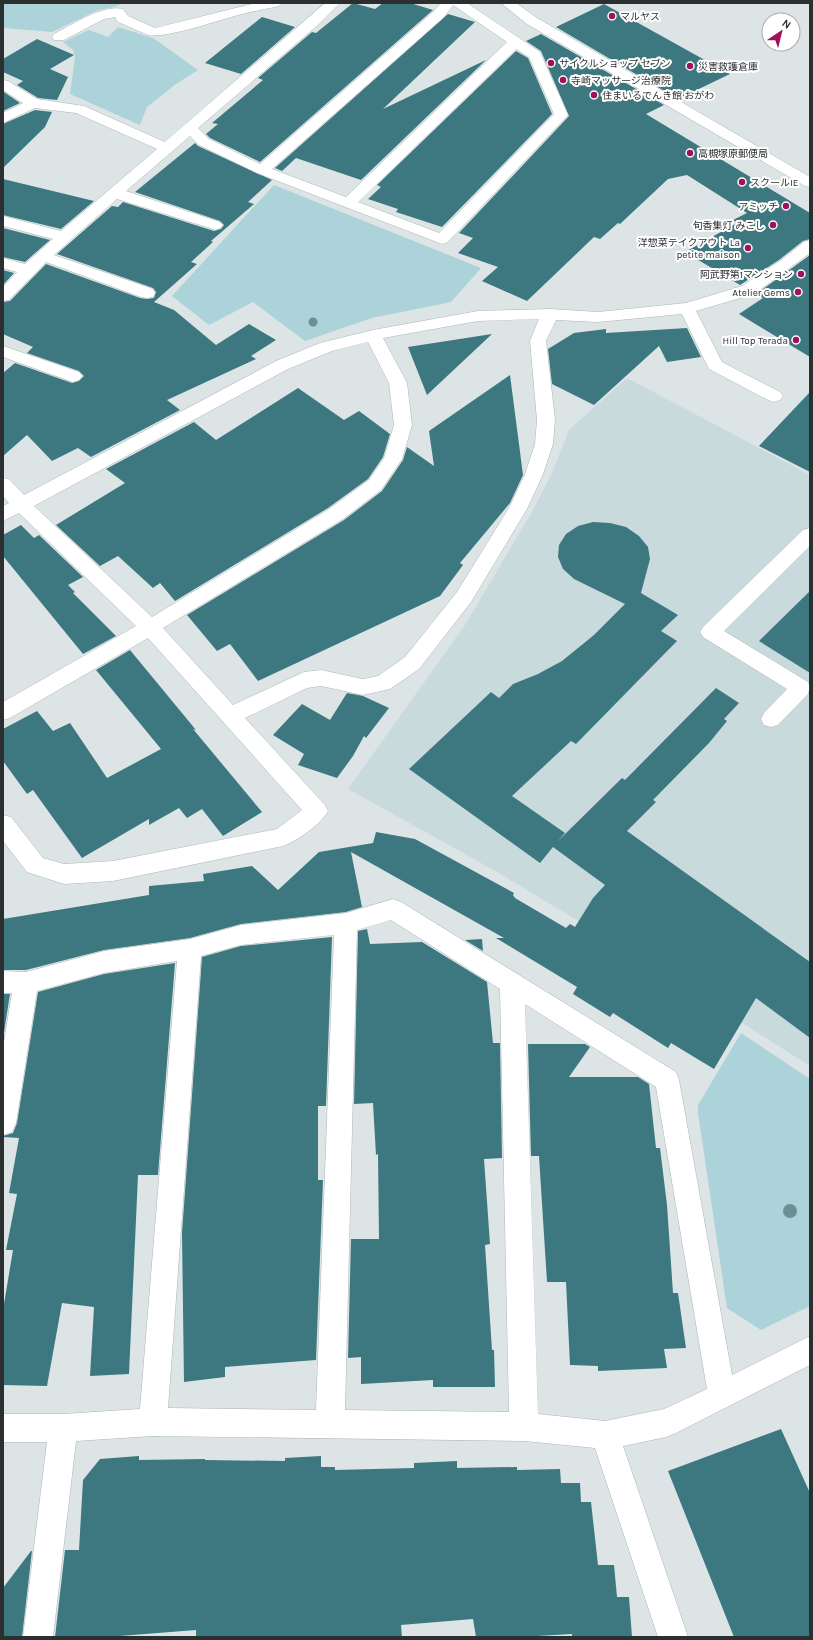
<svg xmlns="http://www.w3.org/2000/svg" width="813" height="1640" font-family="Karla,'Noto Sans JP',sans-serif">
	<style>
		.built { fill: #c9dadc }
		.green { fill: #abd3d9 }
		.building { fill: #3d7880 }
		.lines { fill: none; stroke-linecap: round; stroke-linejoin: round }
		.minor-casing { stroke: #aeb6b7; stroke-width: 1 }
		.minor { fill: #fff; fill-rule: evenodd }
		.tree { fill: #6d8f93 }
		.poi-dot { fill: #a0115a; stroke: #fff; stroke-width: 1.5 }
		.labels { text-anchor: middle; stroke-width: 4; stroke-linejoin: round; paint-order: stroke }
		.far-poi-label { font-size: 10px; fill: #2c2f30; stroke: #fff; text-anchor: start }
	</style>
	<rect width="100%" height="100%" fill="#dce4e5"/>
	<!-- built -->
	<path class="built" d="M627,378L810,475V1066L638,957L499,873L348,789L465,625L533,510L552,473L569,430Z"/>
	<!-- green -->
	<path class="green" d="M3,3H124L114,7L98,10L52,32L3,28Z
		M118,27L153,38L198,70L176,84L147,107L140,125L70,94L75,57L73,50L63,42L89,30L108,37Z
		M274,185L481,268L451,302L372,318L305,341L253,302L209,325L172,296Z
		M741,1033L810,1079V1306L761,1330L727,1308L698,1113V1105Z"/>
	<!-- building -->
	<path class="building" d="M353,3L375,9L383,3H410L433,10L260,162L210,138L206,134L218,124L212,123L263,80L258,78L312,32L316,33Z
		M604,4L730,74L678,99L556,27Z
		M448,14L475,22L383,109L486,60L361,180L296,158L282,171L275,168Z
		M262,17L295,27L241,74L205,63Z
		M541,34L664,105L646,114L810,213V239L803,241L779,260L740,285L685,252L737,223L733,220L747,213L687,175L668,179L620,224L618,223L600,239L594,237L527,301L482,281L498,267L458,253L473,238L459,233L569,116L541,51L526,41Z
		M37,39L74,55L50,69L68,77L57,100L38,98L17,85L23,81L3,72V59Z
		M516,51L528,58L552,114L442,227L396,212L398,209L368,199L381,187L377,185Z
		M4,92L20,103L3,111Z
		M35,110L52,112L45,127L3,168V124Z
		M195,143L198,146L272,180L248,202L254,204L211,241L213,242L191,262L197,264L154,302L174,310L216,345L249,324L276,340L251,356L256,359L167,400L180,410L91,457L78,448L52,461L27,435L3,456V373L15,363L72,383L79,381L84,376L79,371L27,353L33,347L3,334V302L10,301L46,264L140,298L147,299L154,298L156,292L153,288L57,254L112,206L118,207L123,202L214,231L221,229L224,225L220,221L135,192Z
		M3,179L94,201L61,229L3,215Z
		M3,228L50,240L25,262L3,257Z
		M810,255V357L739,314L763,298L756,294Z
		M3,270L14,273L3,285Z
		M687,328L701,357L667,362L659,346L594,405L552,384L548,349L574,333L606,329V333Z
		M492,334L427,395L408,347Z
		M510,375L523,475L510,503L460,563L463,565L440,596L258,681L230,644L217,651L187,615L344,520L382,491L403,460L407,447L434,466L429,431Z
		M298,388L344,420L359,411L390,434L383,457L368,479L328,508L175,601L160,583L153,588L118,556L100,566L56,525L125,483L106,469L194,422L216,440Z
		M810,392V472L759,446Z
		M593,522L610,523L626,527L639,536L648,547L650,559L641,593L678,615L661,631L677,641L576,744L571,741L512,796L565,833L558,841L622,778L625,780L716,688L739,703L724,719L727,721L709,743L653,800L656,802L627,831L810,962V1038L756,998L714,1069L671,1043L668,1048L613,1013L610,1017L573,994L577,987L496,938H504L351,852L362,907L346,912L241,924L190,938L104,950L26,970H3V919L149,895V886L204,881L203,874L252,866L278,890L319,852L373,843L376,832L415,839L514,893L513,895L515,898L566,928L570,924L575,927L593,898L605,885L553,847L540,863L409,769L491,692L499,698L513,684L538,674L562,661L594,635L625,604L574,579L563,569L558,557L559,545L566,534L578,526Z
		M21,525L34,538L39,535L83,577L68,585L75,592L73,593L116,636L83,654L3,556V535Z
		M810,591V673L759,641Z
		M130,650L196,730L193,729L262,812L223,836L202,809L187,818L179,808L149,825V819L82,858L33,790L27,794L3,761V729L37,711L53,731L70,723L107,778L161,749L96,670Z
		M347,693L363,696L389,708L366,738L364,736L353,756L337,778L298,765L304,754L273,735L302,704L330,720Z
		M367,929L370,944L422,942L487,982L493,1043H500L502,1158L484,1159L490,1244L485,1245L492,1350H494L495,1387H433V1380L361,1384V1357L348,1358L351,1239H379L378,1154L376,1155L373,1103L354,1104L358,931Z
		M332,937L326,1106H318V1180H323L316,1360L225,1367V1377L184,1382L182,1233L202,957L241,946Z
		M482,939L483,951L465,940Z
		M175,963L158,1175H138L129,1374L90,1376L94,1307L62,1303L47,1386L3,1385V1310L13,1250H6L17,1194L9,1193L19,1138L3,1137V1136L13,1133L17,1123L38,992L104,974Z
		M3,994H10L3,1039Z
		M528,1044H585L590,1047L569,1077H638L649,1084L656,1148H660L667,1205L673,1293H678L686,1348L664,1349L667,1368L598,1371V1366L570,1365L566,1282H547L539,1156H531Z
		M781,1429L810,1493V1637H734L668,1471Z
		M139,1456V1460L205,1459V1460L285,1461V1458L321,1456V1467H335V1470L414,1468V1463L457,1461V1468L517,1467V1470L560,1469L561,1483H580L581,1502H591L598,1565H614L617,1597H629L632,1637H572V1634L520,1637H476L473,1619L401,1625L402,1637H196V1630L107,1637H55L65,1550H79L83,1480L100,1459Z
		M31,1551H32L22,1637H3V1588Z"/>
	<g class="lines">
		<defs>
			<path id="minor" d="M256,3H281L279,6C266,9 254,11 242,14C222,19 165,39 148,35L118,22L115,17L104,19L64,40H54L52,37L54,34C72,25 103,4 123,9L128,16L155,28Z
				M325,3H340L319,24L198,128L209,139L260,164L434,11L441,3H467L540,52L568,115L448,242L442,244L257,173L199,145L190,136L126,191L220,222L223,225L220,228L215,230L210,228L117,199L54,255L153,289L155,293L153,297L147,298L141,297L46,262L9,300L3,301V287L17,272L3,268V258L25,264L53,239L3,226V216L61,231L157,149L76,113L35,108L3,123V113L23,103L3,90V80L8,81L37,99L84,106L165,142ZM453,5L507,42L346,197L272,169L444,17ZM516,49L529,57L554,114L439,233L358,202Z
				M501,3H516L537,18L810,177V187L805,186L527,24Z
				M810,240V253L754,294L696,311L722,362L780,392L783,396L780,400L774,402L768,400L709,369L682,314L598,322L556,320L546,341L555,420L553,444L543,474L527,509L471,602L419,669L390,689L363,695L321,686L307,688L245,718L325,805L328,811C322,823 296,842 283,846L113,881L64,884L27,872L3,841V815L11,817L43,858L64,864L113,861L277,829L302,810L148,638L10,718L3,720V702L136,626L19,513L3,521V506L9,503L3,496V478L9,479L24,495L276,361L320,343L373,330L478,311L550,309L598,312L686,303L742,286L780,261L804,242ZM539,319L530,341L537,420L535,444L525,474L509,508L457,592L405,657L378,676L363,679L321,670L304,672L233,705L163,628L343,519L381,490L402,459L412,425L407,383L383,338L478,321ZM368,342L389,383L394,425L384,458L369,480L329,509L152,617L34,506L288,369L332,351Z
				M3,346L79,372L82,376L79,380L73,382L3,357Z
				M810,528V546L724,631L808,682L810,686L808,694L778,725L771,727L764,725L761,719L764,713L787,689L703,637L700,632L703,627L803,530Z
				M393,899L401,902L676,1072L679,1080L732,1375L810,1336V1365L676,1433L666,1437L623,1446L688,1637H658L595,1448L524,1441L153,1436L76,1441L53,1637H23L47,1442H3V1414H63L140,1409L177,961L104,973L37,991L16,1123L12,1132L3,1135V1048L12,993H3V971L26,972L104,951L190,939L241,925L346,913ZM391,920L500,989L509,1412L345,1410L357,930ZM334,935L316,1410L168,1408L201,956L241,945ZM525,1004L656,1087L707,1389L664,1409L605,1421L538,1414Z"/>
		</defs>
		<!-- minor casing -->
		<use href="#minor" class="minor-casing"/>
		<!-- minor -->
		<use href="#minor" class="minor"/>
	</g>
	<!-- trees -->
	<g class="tree">
		<circle cx="313" cy="322" r="4.5"/>
		<circle cx="790" cy="1211" r="7"/>
	</g>
	<!-- markers -->
	<g class="poi-dot">
		<circle cx="612" cy="16" r="4"/>
		<circle cx="551" cy="63" r="4"/>
		<circle cx="690" cy="66" r="4"/>
		<circle cx="563" cy="80" r="4"/>
		<circle cx="594" cy="95" r="4"/>
		<circle cx="690" cy="153" r="4"/>
		<circle cx="742" cy="182" r="4"/>
		<circle cx="786" cy="206" r="4"/>
		<circle cx="773" cy="225" r="4"/>
		<circle cx="748" cy="248" r="4"/>
		<circle cx="801" cy="274" r="4"/>
		<circle cx="798" cy="292" r="4"/>
		<circle cx="796" cy="340" r="4"/>
	</g>
	<g class="labels">
		<!-- far-poi labels -->
		<g class="far-poi-label">
			<text x="620" y="20">マルヤス</text>
			<text x="559" y="67">サイクルショップ セブン</text>
			<text x="698" y="70">災害救護倉庫</text>
			<text x="571" y="84">寺崎マッサージ治療院</text>
			<text x="602" y="99">住まいるでんき館 おがわ</text>
			<text x="698" y="157">高槻塚原郵便局</text>
			<text x="750" y="186">スクールIE</text>
			<text x="778" y="210" text-anchor="end">アミッチ</text>
			<text x="765" y="229" text-anchor="end">旬香集灯 みこし</text>
			<text x="740" y="246" text-anchor="end">洋惣菜テイクアウト La<tspan x="740" dy="12">petite maison</tspan></text>
			<text x="793" y="278" text-anchor="end">阿武野第1マンション</text>
			<text x="790" y="296" text-anchor="end">Atelier Gems</text>
			<text x="788" y="344" text-anchor="end">Hill Top Terada</text>
		</g>
	</g>
	<!-- border -->
	<rect width="813" height="1640" fill="none" stroke="#2c2f30" stroke-width="8"/>
	<!-- north arrow -->
	<g transform="translate(781 32) rotate(35)"><circle r="19" fill="#ffffff" stroke="#abacac"/>
	<path d="M0-3L7 15L0 10L-7 15Z" fill="#a0115a"/>
	<text y="-6" font-size="11" font-weight="bold" text-anchor="middle" fill="#2c2f30">N</text>
	</g>
</svg>
